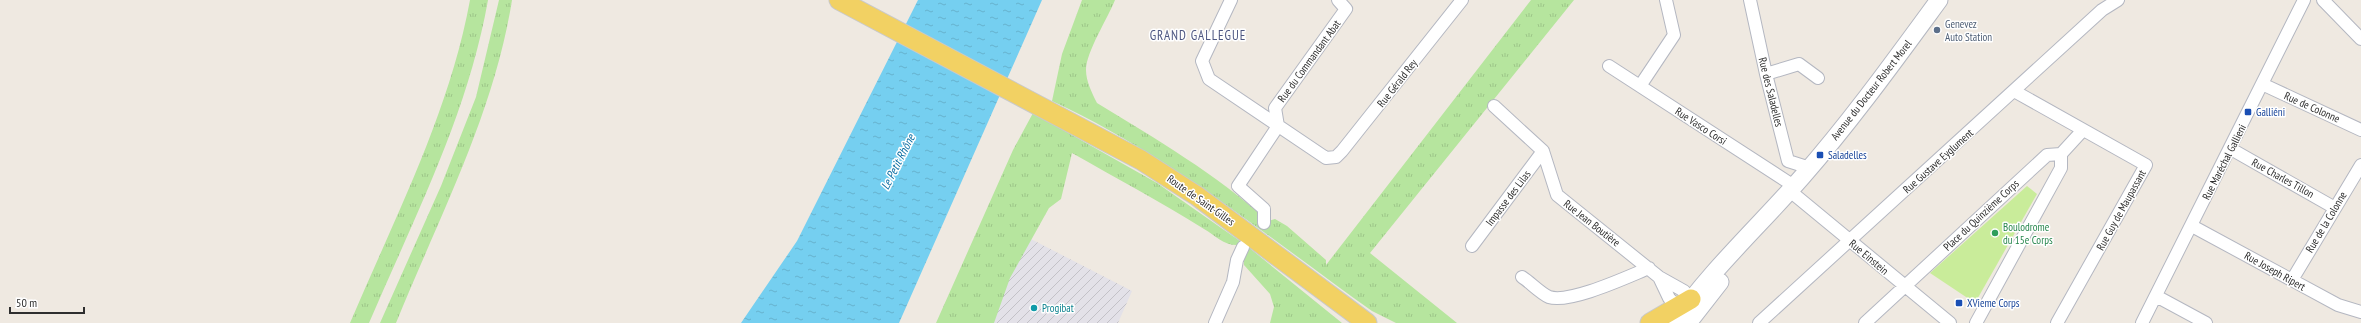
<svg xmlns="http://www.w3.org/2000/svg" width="2361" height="323" font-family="'PT Sans Narrow',sans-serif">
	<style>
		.industrial { fill: url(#industrial-furrows) }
		.grass { fill: url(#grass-tufts) }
		.pitch { fill: #c9ec9a }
		.water { fill: url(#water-ripples) }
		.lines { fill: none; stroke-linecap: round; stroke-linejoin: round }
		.street-casing { stroke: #b4b7c1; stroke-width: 14 }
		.secondary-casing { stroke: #b4b7c1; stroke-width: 19 }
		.primary-casing { stroke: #c9c9c9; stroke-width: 21 }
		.street { stroke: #fff; stroke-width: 12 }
		.secondary { stroke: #fff; stroke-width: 17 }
		.primary { stroke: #f2d163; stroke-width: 19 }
		.service-dot { fill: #5c6f8a; stroke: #fff; stroke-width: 1.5 }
		.transit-dot { fill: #1a4fb4; stroke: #fff; stroke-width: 1.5 }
		.leisure-dot { fill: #2e9e5b; stroke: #fff; stroke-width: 1.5 }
		.culture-dot { fill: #0f9aa8; stroke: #fff; stroke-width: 1.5 }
		.labels { text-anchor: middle; stroke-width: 3; stroke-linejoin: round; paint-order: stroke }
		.service-label { font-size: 11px; fill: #4e5e75; stroke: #fff; text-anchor: start }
		.street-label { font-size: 11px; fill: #2e2e2e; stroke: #fff }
		.transit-label { font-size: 11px; fill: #164399; stroke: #fff; text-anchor: start }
		.leisure-label { font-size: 11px; fill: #27864d; stroke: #fff; text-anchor: start }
		.culture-label { font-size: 11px; fill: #0d838f; stroke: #fff; text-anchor: start }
		.water-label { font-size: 12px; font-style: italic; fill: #0d6fa3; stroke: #fff }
		.quarter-label { font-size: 13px; letter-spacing: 1px; fill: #4d5680; stroke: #fff }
	</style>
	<defs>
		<pattern id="industrial-furrows" width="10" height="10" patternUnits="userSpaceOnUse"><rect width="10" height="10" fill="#e3e1e8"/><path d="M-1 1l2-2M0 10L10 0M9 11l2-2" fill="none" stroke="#c3c1c7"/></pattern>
		<pattern id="grass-tufts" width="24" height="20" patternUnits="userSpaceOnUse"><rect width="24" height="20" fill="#b6e59e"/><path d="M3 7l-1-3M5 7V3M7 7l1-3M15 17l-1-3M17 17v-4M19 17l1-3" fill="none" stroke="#9dc588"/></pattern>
		<pattern id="water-ripples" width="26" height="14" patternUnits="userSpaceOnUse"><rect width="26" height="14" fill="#75cff0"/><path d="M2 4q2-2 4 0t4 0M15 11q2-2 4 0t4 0" fill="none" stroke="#66b2ce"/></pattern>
	</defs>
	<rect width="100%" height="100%" fill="#efe9e1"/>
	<!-- industrial -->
	<path class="industrial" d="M1027,237L1132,291L1118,323H979Z"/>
	<!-- grass -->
	<path class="grass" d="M470,0H488C468,114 414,218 369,323H350C395,217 449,114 470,0Z
		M499,0H512C494,114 439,217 396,323H380L441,186L476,97Z
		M1082,0H1115C1108,18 1086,52 1086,70C1086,81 1092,93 1097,103C1156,139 1216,174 1268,221L1275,219L1287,226L1326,260V265L1531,0H1574L1370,253L1457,323H1396L1372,311C1268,237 1169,155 1052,101L1062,54Z
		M1033,113L1157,183L1247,246L1342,323H1270L1274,307L1270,294L1244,265V253L1239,245C1224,246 1216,236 1204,229C1161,202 1116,178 1072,153L1061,199L1049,208L1010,278L994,323H936L1013,150Z"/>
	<!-- pitch -->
	<path class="pitch" d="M2027,186L2037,194L1975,303L1930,273Z"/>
	<!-- water -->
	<path class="water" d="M918,0H1042L899,323H741L797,241Z"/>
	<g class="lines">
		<defs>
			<path id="street" d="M1231,0L1202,61L1209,79L1326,158L1336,157L1342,151L1462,0
				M1750,0L1766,74L1788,161L1810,168
				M2323,0L2361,39
				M1609,66L1794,186
				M1766,74L1799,64L1818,78
				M2262,84L2361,130
				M1640,86L1674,35L1666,0
				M2014,91L2146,165L2057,323
				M1494,106L1543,151L1557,195L1659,277L1684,291L1691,299L1693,304
				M2231,149L2335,208
				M1790,191L1950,323
				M1264,223V209L1238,186L1278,126L1275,108L1346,9L1338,0
				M2192,226L2338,305L2361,312
				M1472,246L1543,151
				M1522,277C1530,282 1540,293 1549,297C1570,304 1629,276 1649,268
				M1659,277L1669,298L1681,311
				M2292,280L2361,165
				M2156,296L2206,323
				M1215,323L1233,282L1237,260L1243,247
				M1759,323L2102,10L2118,0
				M1865,323L2047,155L2061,154
				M1976,323L2061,168V154L2083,130
				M2142,323L2304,0"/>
			<path id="secondary" d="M1674,323C1711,270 1759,226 1802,177C1851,121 1895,60 1939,0
				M1688,323L1720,282"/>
			<path id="primary" d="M839,0L1141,160L1197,196L1367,323
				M1650,323L1691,299"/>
		</defs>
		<!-- street casing -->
		<use href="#street" class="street-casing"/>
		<!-- secondary casing -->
		<use href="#secondary" class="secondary-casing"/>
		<!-- primary casing -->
		<use href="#primary" class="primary-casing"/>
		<!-- street -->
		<use href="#street" class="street"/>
		<!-- secondary -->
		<use href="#secondary" class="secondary"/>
		<!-- primary -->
		<use href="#primary" class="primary"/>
	</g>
	<!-- markers -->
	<circle class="service-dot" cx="1937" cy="30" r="4"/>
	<g class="transit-dot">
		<rect x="2244" y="108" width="8" height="8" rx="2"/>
		<rect x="1816" y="151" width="8" height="8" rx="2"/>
		<rect x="1955" y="299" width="8" height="8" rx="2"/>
	</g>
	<circle class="leisure-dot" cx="1995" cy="233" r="4"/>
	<circle class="culture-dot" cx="1034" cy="308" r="4"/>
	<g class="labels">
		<!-- service labels -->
		<g class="service-label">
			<text x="1945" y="28">Genevez<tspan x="1945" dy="13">Auto Station</tspan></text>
		</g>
		<!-- street labels -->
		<g class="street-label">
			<text transform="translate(1309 61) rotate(-54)" y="4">Rue du Commandant Abat</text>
			<text transform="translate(1397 83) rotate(-52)" y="4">Rue Gérald Rey</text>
			<text transform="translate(1871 90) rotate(-52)" y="4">Avenue du Docteur Robert Morel</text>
			<text transform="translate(1771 92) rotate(76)" y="4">Rue des Saladelles</text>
			<text transform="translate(2312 107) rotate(24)" y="4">Rue de Colonne</text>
			<text transform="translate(1701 126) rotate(33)" y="4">Rue Vasco Corsi</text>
			<text transform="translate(1938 161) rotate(-42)" y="4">Rue Gustave Eyglument</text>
			<text transform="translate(2224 162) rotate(-63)" y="4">Rue Maréchal Gallieni</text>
			<text transform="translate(2283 178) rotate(29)" y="4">Rue Charles Tillon</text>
			<text transform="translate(1508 198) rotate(-53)" y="4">Impasse des Lilas</text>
			<text transform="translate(1201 200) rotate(35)" y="4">Route de Saint-Gilles</text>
			<text transform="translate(2121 210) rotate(-61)" y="4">Rue Guy de Maupassant</text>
			<text transform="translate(1981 215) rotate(-43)" y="4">Place du Quinzième Corps</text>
			<text transform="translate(2326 222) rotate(-59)" y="4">Rue de la Colonne</text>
			<text transform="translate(1592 223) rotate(38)" y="4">Rue Jean Boutière</text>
			<text transform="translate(1869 257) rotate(40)" y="4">Rue Einstein</text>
			<text transform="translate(2275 271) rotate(29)" y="4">Rue Joseph Ripert</text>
		</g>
		<!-- transit labels -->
		<g class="transit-label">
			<text x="2256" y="116">Galliéni</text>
			<text x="1828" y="159">Saladelles</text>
			<text x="1967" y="307">XVieme Corps</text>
		</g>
		<!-- leisure labels -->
		<g class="leisure-label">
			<text x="2003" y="231">Boulodrome<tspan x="2003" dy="13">du 15e Corps</tspan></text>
		</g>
		<!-- culture labels -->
		<g class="culture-label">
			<text x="1042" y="312">Progibat</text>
		</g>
		<!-- water labels -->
		<g class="water-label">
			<text transform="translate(898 162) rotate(-63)" y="4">Le Petit Rhône</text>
		</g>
		<!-- quarter labels -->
		<g class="quarter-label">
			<text x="1198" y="40">GRAND GALLEGUE</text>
		</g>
	</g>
	<!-- scale -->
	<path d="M10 307v6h74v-6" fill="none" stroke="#2e2e2e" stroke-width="2"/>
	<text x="16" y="307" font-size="12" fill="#2e2e2e" stroke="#ffffff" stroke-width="3" paint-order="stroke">50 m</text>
</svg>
